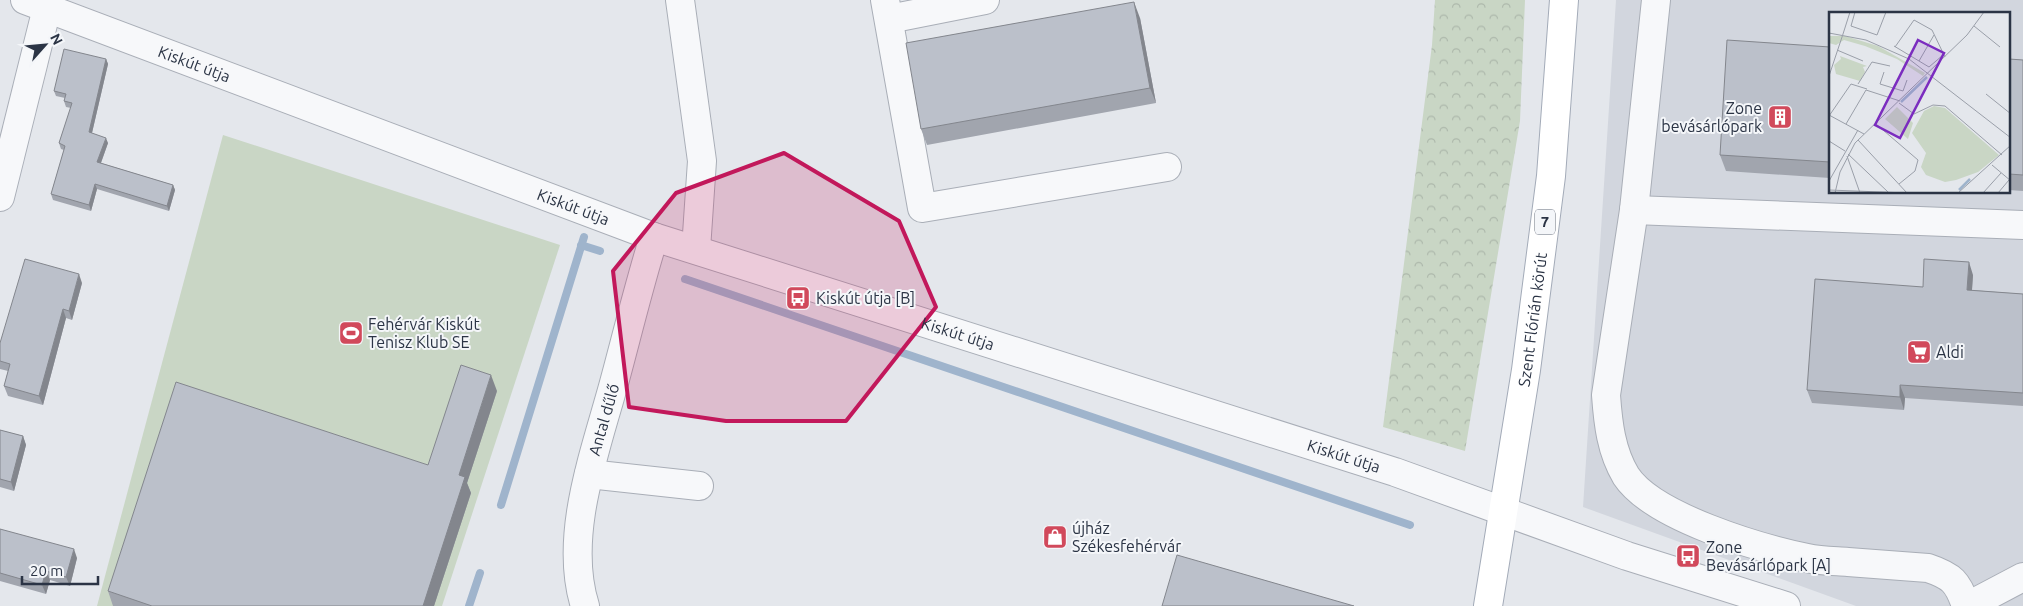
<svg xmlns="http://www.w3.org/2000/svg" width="2023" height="606" font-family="Ubuntu,sans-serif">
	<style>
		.built { fill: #d2d6de; fill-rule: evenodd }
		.forest { fill: url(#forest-crowns) }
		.pitch { fill: #c9d6c5 }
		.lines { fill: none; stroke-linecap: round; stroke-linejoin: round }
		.stream { stroke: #9fb4cc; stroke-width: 8 }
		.minor-casing { stroke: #a9aeb7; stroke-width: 30 }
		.major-casing { stroke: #a3abb8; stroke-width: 30 }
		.minor { stroke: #f7f8fa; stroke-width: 28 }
		.major { stroke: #fff; stroke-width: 28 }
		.wall { fill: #a1a5ae }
		.shaded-wall { fill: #83868d }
		.building { fill: #bbc0ca; stroke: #83868d }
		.marked { fill: #c2185b; fill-opacity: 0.2; stroke: #c2185b; stroke-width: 4; stroke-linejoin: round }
		.labels { text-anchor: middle; stroke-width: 4; stroke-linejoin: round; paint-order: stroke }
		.shield { fill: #f4f6f9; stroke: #676e7b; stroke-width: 1 }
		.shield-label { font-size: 15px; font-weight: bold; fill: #2b3445 }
		.street-label { font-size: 16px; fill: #2b3445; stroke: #f4f6f9 }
		.poi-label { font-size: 16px; fill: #2b3445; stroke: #f4f6f9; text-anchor: start }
		.inset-river { fill: none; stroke: #9fb4cc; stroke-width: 2.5 }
		.inset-road { fill: none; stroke: #9a9fa9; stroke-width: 1 }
		.view { fill: #7b2cbf; fill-opacity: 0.15; stroke: #7b2cbf; stroke-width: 2.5 }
		.inset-edge { fill: none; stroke: #2b3445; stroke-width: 2.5 }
	</style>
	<defs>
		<pattern id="forest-crowns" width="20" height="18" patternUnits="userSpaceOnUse" patternTransform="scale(1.25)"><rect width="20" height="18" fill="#c9d6c5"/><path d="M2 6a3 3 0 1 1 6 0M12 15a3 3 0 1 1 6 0" fill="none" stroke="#adb8ab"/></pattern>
	</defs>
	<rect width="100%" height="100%" fill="#e4e7ec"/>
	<!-- built -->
	<path class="built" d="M1616,0H2023V606H1856L1583,507ZM1830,14H2009V192H1830Z"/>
	<!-- forest -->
	<path class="forest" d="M1435,0H1525L1520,121L1465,451L1383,427L1432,45Z"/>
	<!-- pitch -->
	<path class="pitch" d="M223,135L560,245L442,606H97Z"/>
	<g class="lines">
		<!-- stream -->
		<path class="stream" d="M581,245L600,251
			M685,279L1410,525
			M501,505L584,237
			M469,606L480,573"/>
		<defs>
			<g id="minor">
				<path id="s1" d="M25,0L654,237L1395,472L1627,556L1786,606"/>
				<path d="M680,0L702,161L696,249"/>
				<path d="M885,0L922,208L1167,167"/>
				<path d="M1656,0L1634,210L1606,395C1608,423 1611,451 1626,476C1653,517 1759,548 1807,558C1820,561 1835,561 1848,562C1875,564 1902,566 1928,568C1952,576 1958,582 1966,606"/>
				<path d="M889,19L985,0"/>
				<path d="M0,197L47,8"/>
				<path d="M1634,210L2023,225"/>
				<path d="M589,474L699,486"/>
				<path id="s2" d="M585,606C563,536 595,453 614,383C627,335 639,285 654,237"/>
				<path d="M1968,606L2023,577"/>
			</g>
			<g id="major">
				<path id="s3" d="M1488,606L1526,370L1551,176L1564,0"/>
			</g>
		</defs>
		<!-- minor casing -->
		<use href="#minor" class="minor-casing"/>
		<!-- major casing -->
		<use href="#major" class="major-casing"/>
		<!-- minor -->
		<use href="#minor" class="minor"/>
		<!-- major -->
		<use href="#major" class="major"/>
	</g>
	<!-- wall -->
	<path class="wall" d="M1140,18L1156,103L927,145L921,129Z
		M1830,47V178L1726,171L1720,155Z
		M106,59L108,64L92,133L108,143L101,163L173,185L175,190L169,211L97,189L91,211L53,200L51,194L64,150L61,149L59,143L71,108L66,107L64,101L65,98L56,96L54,91Z
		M2009,59L2023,60V191L2009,190Z
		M1973,275L1972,290L2023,294V406L1905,398L1904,410L1812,403L1807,390L1923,287Z
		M82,283L72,320L66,318L43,405L8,396L4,386L8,371L0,369V343Z
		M497,391L467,483L471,493L434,606H113L108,591L428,465Z
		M0,430L23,436L26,445L14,491L0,487Z
		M0,529L77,558L70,586L50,580L46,594L0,581Z"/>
	<!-- shaded-wall -->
	<path class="shaded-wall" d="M1134,2L1140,18L1156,103L1150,88Z
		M106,59L108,64L91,137L89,132Z
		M106,138L108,143L99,168L97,162Z
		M95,184L97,189L91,211L89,205Z
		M173,185L175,190L169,211L167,206Z
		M1969,262L1973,275L1971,303L1967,290Z
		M79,274L82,283L72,320L69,311Z
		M63,309L66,318L43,405L39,396Z
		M491,375L497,391L467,483L471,493L434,606H423L459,475Z
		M1900,385L1905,398L1904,410L1900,397Z
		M23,436L26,445L14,491L11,482Z
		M74,549L77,558L70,586L66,577Z
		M46,571L50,580L46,594L42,585Z"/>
	<!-- building -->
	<path class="building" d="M1134,2L1150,88L921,129L906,43Z
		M1727,40L1830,47V162L1720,155Z
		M64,49L106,59L89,132L106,138L97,162L173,185L167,206L95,184L89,205L51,194L65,146L59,143L72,103L64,101L66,94L54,91Z
		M2009,59L2023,60V175L2009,174Z
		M25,259L79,274L69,311L63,309L39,396L4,386L10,364L0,361V343Z
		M1924,259L1969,262L1967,290L2023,294V393L1900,385V397L1807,390L1815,279L1923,287Z
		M461,365L491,375L459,475L465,477L423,606H152L108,591L176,382L428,465Z
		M0,430L23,436L11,482L0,479Z
		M0,529L74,549L66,577L46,571L42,585L0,573Z
		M1177,555L1354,606H1162Z"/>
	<!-- marked area -->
	<path class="marked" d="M784,153L899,221L936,307L846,421H726L629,407L613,271L676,193Z"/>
	<!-- icons -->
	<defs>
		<symbol id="building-square" viewBox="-11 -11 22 22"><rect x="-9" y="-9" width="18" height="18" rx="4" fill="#d1495b" stroke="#f4f6f9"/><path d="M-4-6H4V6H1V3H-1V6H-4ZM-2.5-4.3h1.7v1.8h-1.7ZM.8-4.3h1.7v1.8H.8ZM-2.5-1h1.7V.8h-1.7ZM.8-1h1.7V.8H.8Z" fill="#fff"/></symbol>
		<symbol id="bus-square" viewBox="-11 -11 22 22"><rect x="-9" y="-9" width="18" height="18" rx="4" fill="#d1495b" stroke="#f4f6f9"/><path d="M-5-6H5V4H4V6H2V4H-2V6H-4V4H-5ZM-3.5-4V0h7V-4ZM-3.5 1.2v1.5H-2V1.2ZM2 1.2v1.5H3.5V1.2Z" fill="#fff"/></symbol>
		<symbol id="stadium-square" viewBox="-11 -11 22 22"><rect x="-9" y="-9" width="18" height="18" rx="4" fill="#d1495b" stroke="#f4f6f9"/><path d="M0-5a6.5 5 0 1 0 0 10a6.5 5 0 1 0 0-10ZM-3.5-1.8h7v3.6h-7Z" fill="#fff"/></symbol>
		<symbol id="supermarket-square" viewBox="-11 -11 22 22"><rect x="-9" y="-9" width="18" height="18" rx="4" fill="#d1495b" stroke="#f4f6f9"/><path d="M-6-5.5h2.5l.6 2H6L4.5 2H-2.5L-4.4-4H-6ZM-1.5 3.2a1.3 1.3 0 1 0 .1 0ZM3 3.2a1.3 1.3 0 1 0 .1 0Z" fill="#fff"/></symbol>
		<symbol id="shop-square" viewBox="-11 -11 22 22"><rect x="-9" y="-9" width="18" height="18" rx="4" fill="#d1495b" stroke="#f4f6f9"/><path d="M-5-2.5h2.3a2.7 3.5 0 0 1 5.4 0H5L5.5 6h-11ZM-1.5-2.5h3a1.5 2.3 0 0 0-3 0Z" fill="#fff"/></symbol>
	</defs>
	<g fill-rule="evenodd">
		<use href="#building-square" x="1766" y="103" width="28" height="28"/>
		<use href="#bus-square" x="784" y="284" width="28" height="28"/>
		<use href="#stadium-square" x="337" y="319" width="28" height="28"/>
		<use href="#supermarket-square" x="1905" y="338" width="28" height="28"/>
		<use href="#shop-square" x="1041" y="523" width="28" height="28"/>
		<use href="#bus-square" x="1674" y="542" width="28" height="28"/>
	</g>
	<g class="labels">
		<!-- shield labels -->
		<rect class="shield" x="1535" y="209.5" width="20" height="25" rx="4"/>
		<g class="shield-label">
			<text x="1545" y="227">7</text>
		</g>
		<!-- street labels -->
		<g class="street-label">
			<text dy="6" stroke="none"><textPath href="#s1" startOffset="181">Kiskút útja</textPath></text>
			<text dy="6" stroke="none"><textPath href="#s1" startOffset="586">Kiskút útja</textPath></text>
			<text dy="6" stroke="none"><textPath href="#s3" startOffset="290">Szent Flórián körút</textPath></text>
			<text dy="6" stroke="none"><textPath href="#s1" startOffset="991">Kiskút útja</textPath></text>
			<text dy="6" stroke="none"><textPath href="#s2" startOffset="190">Antal dűlő</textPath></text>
			<text dy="6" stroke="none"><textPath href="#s1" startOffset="1396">Kiskút útja</textPath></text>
		</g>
		<!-- poi labels -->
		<g class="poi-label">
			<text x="1762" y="114" text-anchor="end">Zone<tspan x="1762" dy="18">bevásárlópark</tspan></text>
			<text x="816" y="304">Kiskút útja [B]</text>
			<text x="368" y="330">Fehérvár Kiskút<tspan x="368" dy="18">Tenisz Klub SE</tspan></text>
			<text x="1936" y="358">Aldi</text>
			<text x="1072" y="534">újház<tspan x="1072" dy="18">Székesfehérvár</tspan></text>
			<text x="1706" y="553">Zone<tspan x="1706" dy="18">Bevásárlópark [A]</tspan></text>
		</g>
	</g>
	<!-- overview -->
	<g transform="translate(1829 12)">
		<rect width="181" height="181" fill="#e4e7ec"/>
		<path d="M0,24H16L49,34L96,61L94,64L68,47L36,34L15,28L7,33L0,31Z" fill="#c9d6c5"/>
		<path d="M105,94L116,96L170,143L149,160L127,168L116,170L97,163L92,155L97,141L83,121L95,99Z" fill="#c9d6c5"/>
		<path d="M11,44L38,54L34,55L36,60L31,69L7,62L5,53L12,47ZM68,95L84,111L79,127L56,107Z" fill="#c9d6c5"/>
		<path class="inset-river" d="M72,90L98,65M130,178L141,167"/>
		<path class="inset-road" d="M26,0L22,14L48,23L57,0M145,14L171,35M0,21L37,28L80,47L182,126M14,22L21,0M65,34L100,55L114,43M66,35L85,8L103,18L116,45M8,38L34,49M90,49L105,23M55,60L51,72L74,79L78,68M0,64L14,22M29,72L43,50L61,54M157,82L182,102M70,91L85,102L104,93L116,94L173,143M0,103L35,122M0,104L22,72L38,77M17,112L37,78L71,89M47,112L89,148L86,159L70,172M29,128L78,181M0,129L16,139M19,142L59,180M18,144L31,181M163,153L182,169M0,169L29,118M0,178L78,181M6,181L11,160L26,131L138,23L155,0M129,181L182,133M154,181L172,161M169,181L180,168"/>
		<path class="view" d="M89,28L115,41L71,126L46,113Z"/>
		<rect width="181" height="181" class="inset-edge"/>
	</g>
	<!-- north arrow -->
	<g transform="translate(45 45) rotate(63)" stroke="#f4f6f9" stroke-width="4" paint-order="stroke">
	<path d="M0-4L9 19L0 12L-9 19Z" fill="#2b3445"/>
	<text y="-8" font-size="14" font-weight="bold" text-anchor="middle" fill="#2b3445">N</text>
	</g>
	<!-- scale -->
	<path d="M22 576v8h76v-8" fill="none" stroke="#2b3445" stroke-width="2.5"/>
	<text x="30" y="576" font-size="15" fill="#2b3445" stroke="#f4f6f9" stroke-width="4" paint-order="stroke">20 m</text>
</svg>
